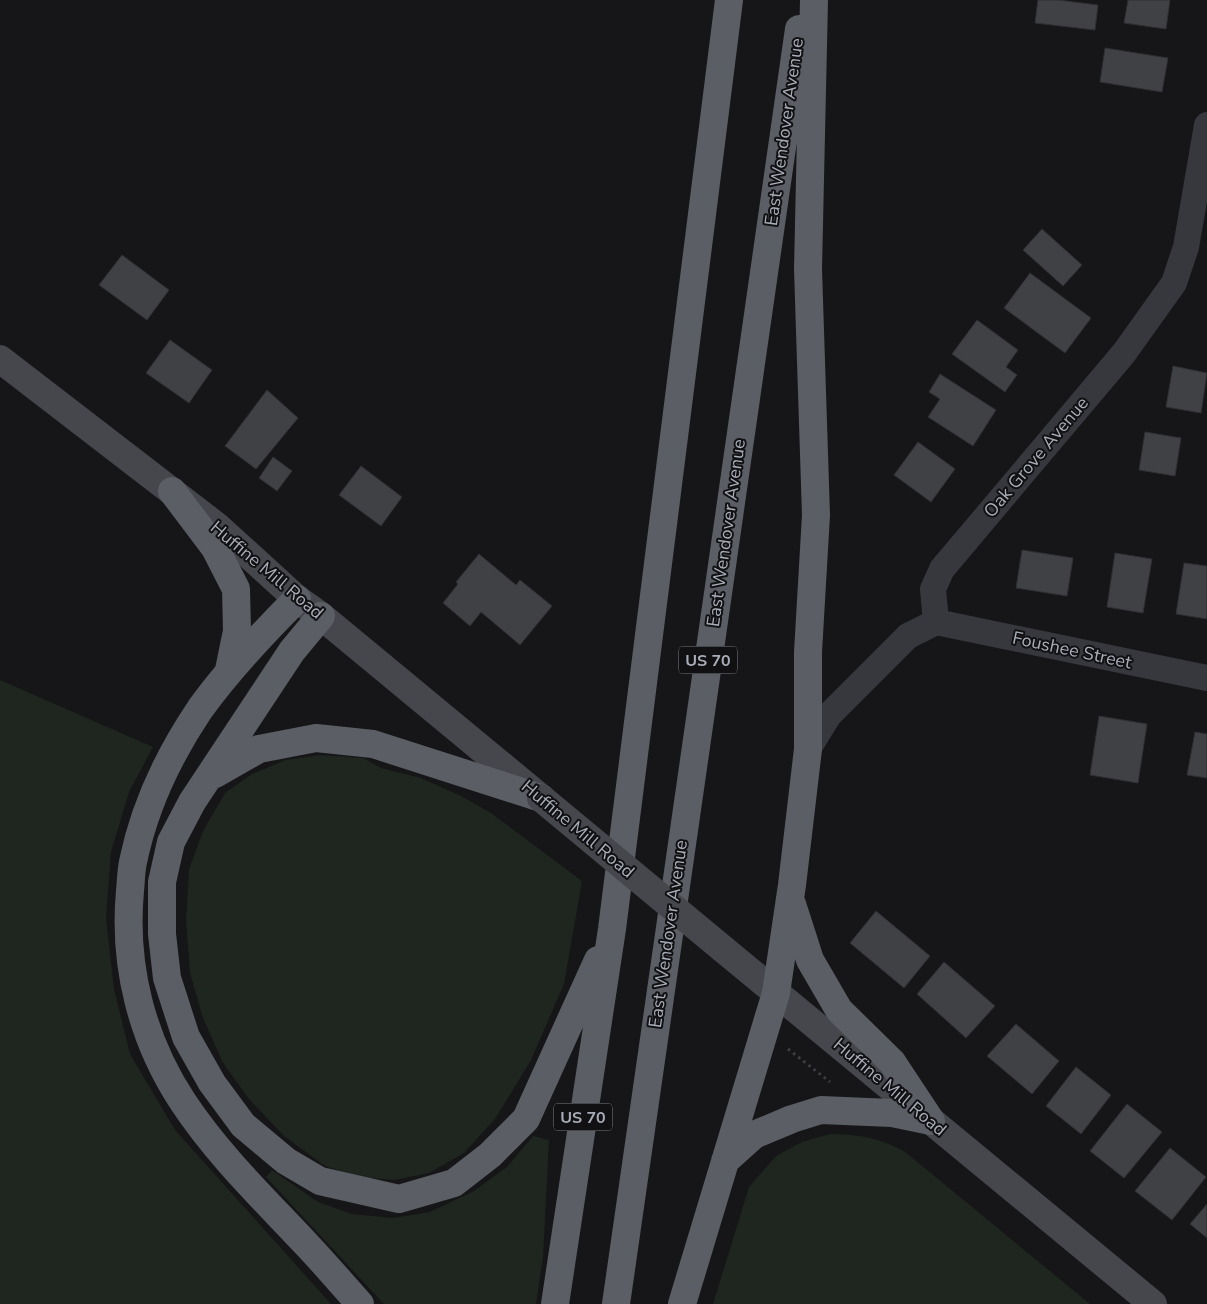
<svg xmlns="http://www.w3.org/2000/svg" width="1207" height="1304" font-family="'Nunito Sans',sans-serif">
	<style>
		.green { fill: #1e261f }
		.building { fill: #404145; stroke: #303034 }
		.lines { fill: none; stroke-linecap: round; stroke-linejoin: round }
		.path { stroke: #3d3f44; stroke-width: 3; stroke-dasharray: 2.5 4; stroke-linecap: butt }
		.minor { stroke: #37383d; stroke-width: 26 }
		.secondary { stroke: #45474d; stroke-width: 28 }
		.trunk { stroke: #5b5e65; stroke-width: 28 }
		.secondary-bridge { stroke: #45474d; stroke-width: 28 }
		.labels { text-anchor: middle; stroke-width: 4; stroke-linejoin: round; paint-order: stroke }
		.shield { fill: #111113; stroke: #7b7e86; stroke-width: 1 }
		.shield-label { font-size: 16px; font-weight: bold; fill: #a8adb8 }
		.street-label { font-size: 18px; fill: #a8adb8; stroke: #111113 }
	</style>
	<rect width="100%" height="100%" fill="#161618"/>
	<!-- green -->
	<path class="green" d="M0,680L153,747L129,792L111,852L106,918L114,989L130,1054L175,1130L331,1304H0Z
		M320,755L363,758L381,768L421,778L461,796L491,813L582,881L564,984L531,1060L495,1119L464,1153L429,1173L394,1180L359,1177L325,1166L284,1136L249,1099L223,1063L203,1018L190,973L186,920L189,869L204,829L225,793L252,774L286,760Z
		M830,1134C862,1135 875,1137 904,1151L1090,1304H713L749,1187L776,1156L802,1142Z
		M533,1136L549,1140L543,1257L536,1304H384L266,1177L272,1170L318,1202L352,1214L393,1218L430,1212L474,1191L507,1167Z"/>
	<!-- building -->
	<path class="building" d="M1038,0H1058L1098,5L1095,30L1035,23Z
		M1128,0H1170L1166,29L1124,23Z
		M1105,48L1168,58L1162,92L1100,82Z
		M1042,229L1082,265L1063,286L1023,250Z
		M122,255L169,290L147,320L99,285Z
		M1030,273L1091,318L1065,353L1004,308Z
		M977,320L1018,350L1006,367L1017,375L1005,392L952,354Z
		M170,340L212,370L189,403L146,373Z
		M1173,366L1207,373L1201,413L1166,407Z
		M940,374L996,410L973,446L928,417L940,399L929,392Z
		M267,390L298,418L256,469L225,446Z
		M1145,432L1181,438L1175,476L1139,470Z
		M918,442L955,469L931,502L894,475Z
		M273,457L292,471L277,491L259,478Z
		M361,466L402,497L381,526L339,495Z
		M1022,550L1073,558L1067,596L1016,588Z
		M1115,553L1152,559L1143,613L1107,607Z
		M479,554L516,585L520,580L552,606L520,645L481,612L470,626L443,603L458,584L456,582Z
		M1184,563L1207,566V619L1176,614Z
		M1099,716L1147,724L1138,783L1090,775Z
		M1195,732L1207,734V778L1187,775Z
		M876,911L930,956L904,988L850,943Z
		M944,962L995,1006L966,1038L917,994Z
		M1016,1024L1059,1061L1032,1094L987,1056Z
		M1076,1067L1111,1095L1081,1134L1046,1106Z
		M1127,1104L1162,1132L1124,1178L1090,1151Z
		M1170,1148L1206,1177L1172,1220L1135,1191Z
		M1207,1204V1238L1190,1224Z"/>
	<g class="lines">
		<!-- path -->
		<path class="path" d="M788,1049L830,1082"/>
		<!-- minor -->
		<path class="minor" d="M936,622L1207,678
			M808,749L829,715L908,636L936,622L933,589L942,569L1124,353L1174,283L1186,247L1207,125"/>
		<!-- secondary -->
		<path class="secondary" d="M0,359L218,527L297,599L321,616L541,798
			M723,949L1153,1304"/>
		<!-- trunk -->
		<path class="trunk" d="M172,491L215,548L236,589L237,631L229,670
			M297,599C263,633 228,670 200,709C169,755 144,808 133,862C131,871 131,881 130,891C123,966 142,1040 183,1102C218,1155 264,1199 307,1245C325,1264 342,1284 360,1304
			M321,616L292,651L192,802L171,842L162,882V934L167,978L186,1037L212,1083L243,1125L286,1161L320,1181L399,1199L454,1183L490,1155L526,1119L598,960
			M215,774L259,749L316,738L373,744L541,798
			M792,904L810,960L839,1010L892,1062L931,1121
			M725,1161L754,1135L792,1119L821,1110L892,1113L931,1121
			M555,1304L612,929L729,0
			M616,1304L799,29
			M682,1304L776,993L792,885L808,749V652L816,515L808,269L814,0"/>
		<!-- secondary-bridge -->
		<path class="secondary-bridge" d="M541,798L723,949"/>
	</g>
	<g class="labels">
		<!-- shield labels -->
		<g class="shield">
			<rect x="679" y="646.5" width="58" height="27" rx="4"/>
			<rect x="554" y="1103.5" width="58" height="27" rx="4"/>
		</g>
		<g class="shield-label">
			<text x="708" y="666">US 70</text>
			<text x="583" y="1123">US 70</text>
		</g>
		<!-- street labels -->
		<g class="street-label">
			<text transform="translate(784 132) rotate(-82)" y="6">East Wendover Avenue</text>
			<text transform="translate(1036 457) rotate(-50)" y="6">Oak Grove Avenue</text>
			<text transform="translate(726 533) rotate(-82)" y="6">East Wendover Avenue</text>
			<text transform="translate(267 570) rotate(40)" y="6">Huffine Mill Road</text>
			<text transform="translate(1072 650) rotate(12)" y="6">Foushee Street</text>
			<text transform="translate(578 829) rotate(40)" y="6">Huffine Mill Road</text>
			<text transform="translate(668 934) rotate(-82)" y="6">East Wendover Avenue</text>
			<text transform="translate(890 1087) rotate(40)" y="6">Huffine Mill Road</text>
		</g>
	</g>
</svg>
